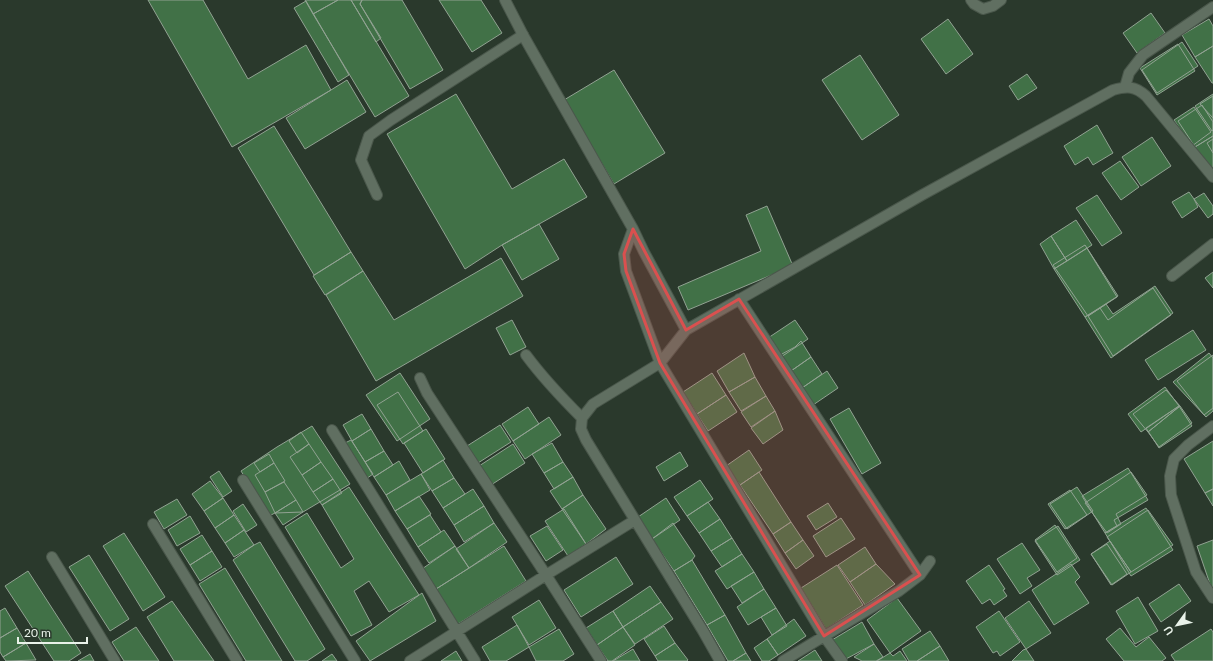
<svg xmlns="http://www.w3.org/2000/svg" width="1213" height="661" font-family="Lato,sans-serif">
	<style>
		.building { fill: #417147; stroke: #91a292 }
		.lines { fill: none; stroke-linecap: round; stroke-linejoin: round }
		.lane-casing { stroke: #4a574b; stroke-width: 12 }
		.street-casing { stroke: #4a574b; stroke-width: 12 }
		.lane { stroke: #606f61; stroke-width: 10 }
		.street { stroke: #606f61; stroke-width: 10 }
		.marked { fill: #da504f; fill-opacity: 0.2; stroke: #da504f; stroke-width: 3; stroke-linejoin: round }
	</style>
	<rect width="100%" height="100%" fill="#2a392c"/>
	<!-- building -->
	<path class="building" d="M148,0H203L248,79L306,45L331,90L232,147Z
		M305,0H338L313,14Z
		M338,0H351L409,96L375,117L313,14Z
		M351,0H362L360,4L381,38L376,42Z
		M362,0H402L443,70L410,89L360,4Z
		M439,0H481L502,33L472,52Z
		M306,1L349,75L338,82L294,8Z
		M1151,13L1165,33L1137,53L1123,33Z
		M948,19L973,54L946,74L921,39Z
		M1209,19L1213,26V46L1195,57L1182,35Z
		M1182,42L1198,66L1157,93L1142,70Z
		M1178,44L1195,71L1157,95L1140,68Z
		M1213,46V83H1212L1195,57Z
		M860,55L899,115L862,140L822,80Z
		M614,70L665,153L614,184L564,100Z
		M1027,74L1037,88L1018,100L1009,86Z
		M347,80L366,112L305,149L286,118Z
		M456,94L512,189L564,159L587,197L502,245L465,269L387,134Z
		M1213,94V130L1212,131L1195,106Z
		M1213,96V118L1200,104Z
		M1202,105L1213,122V136L1195,147L1178,121Z
		M1194,107L1211,132L1192,146L1174,120Z
		M1097,125L1113,153L1093,165L1088,157L1075,165L1064,146Z
		M274,126L351,252L314,275L238,148Z
		M1213,136V174L1195,147Z
		M1152,137L1171,166L1141,186L1122,157Z
		M1213,139V153L1207,143Z
		M1120,161L1139,187L1121,200L1102,173Z
		M1189,192L1194,199L1198,207L1182,218L1172,202Z
		M1204,193L1213,206V214L1208,218L1194,199Z
		M1097,195L1122,233L1102,246L1076,208Z
		M767,206L793,266L688,310L678,287L761,251L746,215Z
		M1076,220L1092,245L1067,261L1051,236Z
		M539,224L559,259L522,280L502,245Z
		M1051,236L1067,261L1054,269L1040,244Z
		M1085,245L1117,297L1088,316L1053,265Z
		M1087,248L1118,296L1085,317L1054,269Z
		M351,252L363,271L325,295L313,276Z
		M501,258L523,296L376,381L326,295L363,271L394,320Z
		M1213,272V288L1205,278Z
		M1155,286L1173,313L1113,356L1088,316L1106,304L1113,314Z
		M1153,288L1171,315L1111,358L1085,317L1100,308L1108,320Z
		M512,320L526,347L510,355L496,328Z
		M795,320L808,339L781,357L768,338Z
		M1193,330L1206,350L1158,380L1145,360Z
		M801,341L811,357L791,371L780,355L795,347Z
		M744,353L755,377L729,392L717,371Z
		M1209,353L1213,358V411L1206,417L1173,382Z
		M1213,355V408L1204,415L1177,381Z
		M811,357L822,374L802,388L791,371Z
		M827,371L838,388L813,405L802,388Z
		M400,373L430,419L397,441L366,395Z
		M712,373L726,395L697,414L683,392Z
		M755,377L766,396L741,411L729,392Z
		M1165,387L1179,406L1141,432L1128,414Z
		M1166,390L1180,406L1148,432L1133,414Z
		M398,392L423,431L403,444L377,405Z
		M726,395L737,412L708,431L697,414Z
		M766,396L775,411L751,427L741,412Z
		M1179,406L1192,426L1159,448L1146,428Z
		M1180,406L1192,423L1159,447L1148,432Z
		M528,407L539,424L513,441L502,424Z
		M849,408L881,463L862,474L830,419Z
		M775,411L783,430L763,444L751,428Z
		M362,414L371,429L352,441L343,425Z
		M549,417L561,435L525,459L513,441Z
		M500,425L511,442L478,463L467,446Z
		M312,426L350,484L303,512L275,513L269,516L241,471L277,447Z
		M371,429L384,451L365,462L352,441Z
		M426,429L445,459L423,473L404,443Z
		M301,432L309,444L297,453L289,441Z
		M351,440L373,474L366,479L343,444Z
		M1213,441V489L1205,493L1184,459Z
		M552,443L563,462L544,473L532,454Z
		M309,444L321,462L302,475L290,457Z
		M513,444L525,463L491,485L479,466Z
		M749,450L762,470L740,485L726,466Z
		M384,451L393,465L374,477L365,462Z
		M680,452L688,466L664,481L656,467Z
		M269,454L274,463L260,472L254,463Z
		M443,460L454,478L432,491L421,474Z
		M399,461L410,480L386,495L374,477Z
		M321,462L333,479L313,492L302,475Z
		M563,462L573,477L554,489L544,473Z
		M274,463L285,481L265,492L255,475Z
		M1128,468L1148,500L1114,520L1117,526L1105,533L1082,496Z
		M219,471L232,491L223,497L210,477Z
		M759,472L791,522L773,534L740,485Z
		M1131,472L1147,495L1116,514L1121,524L1107,533L1085,503Z
		M421,474L430,490L395,511L386,495Z
		M573,477L583,495L562,509L550,491Z
		M454,478L465,494L443,508L432,491Z
		M333,479L342,493L322,505L313,492Z
		M700,480L713,499L687,516L674,497Z
		M210,481L223,498L204,511L192,494Z
		M284,482L296,500L275,513L265,492Z
		M349,487L419,595L389,612L369,581L354,591L372,625L351,636L285,527L307,513L341,568L354,559L322,505Z
		M1077,487L1093,511L1067,529L1050,504Z
		M473,489L484,506L454,525L443,508Z
		M1213,489V506L1205,493Z
		M1070,490L1087,515L1065,529L1048,504Z
		M583,495L606,529L586,544L562,509Z
		M419,496L431,514L407,529L395,511Z
		M223,498L234,515L215,528L204,511Z
		M666,498L680,520L652,539L638,517Z
		M177,499L187,515L164,529L154,512Z
		M296,500L303,512L283,525L275,513Z
		M708,502L720,519L699,533L687,516Z
		M828,503L837,517L816,530L807,516Z
		M243,504L257,525L246,532L233,511Z
		M484,506L494,523L464,542L454,525Z
		M1146,508L1173,550L1131,576L1105,533Z
		M564,509L586,544L568,556L545,521Z
		M1148,510L1173,545L1131,572L1107,537Z
		M234,515L244,530L225,543L215,528Z
		M430,515L441,532L418,547L407,529Z
		M190,516L200,533L177,546L168,530Z
		M841,518L855,539L826,557L813,536Z
		M720,519L732,538L711,551L699,533Z
		M791,522L803,540L785,553L773,534Z
		M494,523L507,542L469,568L456,549Z
		M673,523L695,556L692,560L674,571L652,539Z
		M1055,525L1077,558L1057,572L1035,540Z
		M547,526L563,550L546,561L530,536Z
		M1058,526L1080,560L1057,575L1035,541Z
		M244,530L254,545L234,557L225,543Z
		M444,530L455,546L429,563L418,547Z
		M124,533L165,597L143,611L103,546Z
		M202,535L212,551L190,565L180,549Z
		M732,538L742,554L722,567L711,551Z
		M803,540L814,556L796,569L785,553Z
		M1213,540V587H1211L1197,546Z
		M1110,541L1131,572L1112,585L1091,554Z
		M260,542L325,649L307,661H295L233,560L254,545Z
		M1022,543L1040,570L1027,578L1032,586L1020,594L997,559Z
		M1107,544L1127,574L1111,585L1091,554Z
		M455,546L469,568L436,589L422,569Z
		M504,546L526,581L458,624L436,589Z
		M865,547L876,564L850,582L838,565Z
		M212,551L222,567L200,581L190,565Z
		M742,554L754,572L727,589L715,571Z
		M89,555L129,619L110,631L69,567Z
		M616,557L633,584L581,617L564,590Z
		M692,560L725,615L707,625L674,571Z
		M876,564L895,584L865,605L850,582Z
		M1071,564L1080,577L1075,582L1089,603L1054,625L1032,590Z
		M837,565L863,605L826,629L801,588Z
		M989,565L1005,589L1003,590L1007,596L994,605L990,599L982,604L966,581Z
		M225,568L282,661H246L199,584Z
		M28,571L81,653L69,661H54L5,586Z
		M754,572L764,589L742,603L731,586Z
		M1179,584L1191,601L1161,622L1149,604Z
		M650,586L661,602L623,627L613,611Z
		M764,589L776,608L748,625L737,607Z
		M422,593L436,621L370,661L356,641Z
		M1138,597L1158,631L1135,644L1116,611Z
		M897,598L921,631L890,653L867,620Z
		M539,600L556,628L529,645L512,617Z
		M172,601L214,661H174L147,617Z
		M1029,601L1051,633L1026,649L1005,618Z
		M661,602L673,619L635,644L623,627Z
		M5,608L17,628L0,638V611Z
		M776,608L787,626L772,635L761,617Z
		M613,611L623,627L597,645L586,628Z
		M999,611L1020,642L1000,656L997,651L993,653L976,627Z
		M725,615L746,653L733,661H728L707,625Z
		M794,619L806,636L778,655L767,639Z
		M862,622L874,644L844,660L832,640Z
		M517,625L529,647L506,661H490L482,647Z
		M664,626L675,643L655,656L644,639Z
		M136,627L159,661H124L112,642Z
		M623,627L635,645L612,661H608L597,645Z
		M17,628L26,643L3,657L0,652V638Z
		M1120,628L1136,647L1149,637L1166,658L1162,661H1124L1106,639Z
		M559,629L574,654L563,661H536L529,647Z
		M1211,629L1213,632V661H1175L1171,655Z
		M930,631L940,646L917,661H909L902,649Z
		M767,639L778,655L769,661H762L754,648Z
		M26,643L36,660L6,661L3,657Z
		M675,643L688,660L687,661H658L655,656Z
		M874,644L883,657L876,661H862L854,657Z
		M940,646L949,661H917Z
		M633,649L640,661H613Z
		M1026,649L1034,661H1012L1023,650Z
		M815,650L822,661H798Z
		M456,651L462,661H441Z
		M900,651L907,661H877L890,653L893,656Z
		M746,653L751,661H733Z
		M90,654L94,661H78Z
		M332,654L337,661H322Z"/>
	<g class="lines">
		<defs>
			<path id="lane" d="M377,195L361,160L369,136L391,120L523,35"/>
			<path id="street" d="M505,0L523,35L633,229L644,252L686,330L660,363L593,404L582,418L581,429L586,440L635,520
				M971,0L974,4L983,9L993,6L1001,0
				M1125,87L1129,73L1143,55L1213,7
				M633,229L624,254L626,271L660,363L824,636L842,661
				M1172,276L1213,244
				M739,299L920,575
				M686,330L922,195L1113,90C1127,86 1135,86 1146,96L1213,177
				M526,355C543,378 562,398 582,418
				M420,378L427,393L546,575L601,661
				M1213,426L1188,445L1174,459L1170,476L1171,495L1196,572L1213,598
				M332,430L475,661
				M243,480L355,661
				M153,524L237,661
				M52,557L115,661
				M410,661L546,575L635,520L703,631L720,661
				M783,661L899,591L920,575L930,561"/>
		</defs>
		<!-- lane casing -->
		<use href="#lane" class="lane-casing"/>
		<!-- street casing -->
		<use href="#street" class="street-casing"/>
		<!-- lane -->
		<use href="#lane" class="lane"/>
		<!-- street -->
		<use href="#street" class="street"/>
	</g>
	<!-- marked area -->
	<path class="marked" d="M633,229L686,330L739,299L920,575L824,636L660,363L626,271L624,254Z"/>
	<!-- north arrow -->
	<g transform="translate(1177 625) rotate(237)" stroke="#2a392c" stroke-width="3" paint-order="stroke">
	<path d="M0-3L7 15L0 10L-7 15Z" fill="#e9f2e9"/>
	<text y="-6" font-size="11" font-weight="bold" text-anchor="middle" fill="#e9f2e9">U</text>
	</g>
	<!-- scale -->
	<path d="M18 637v6h69v-6" fill="none" stroke="#e9f2e9" stroke-width="2"/>
	<text x="24" y="637" font-size="12" fill="#e9f2e9" stroke="#2a392c" stroke-width="3" paint-order="stroke">20 m</text>
</svg>
